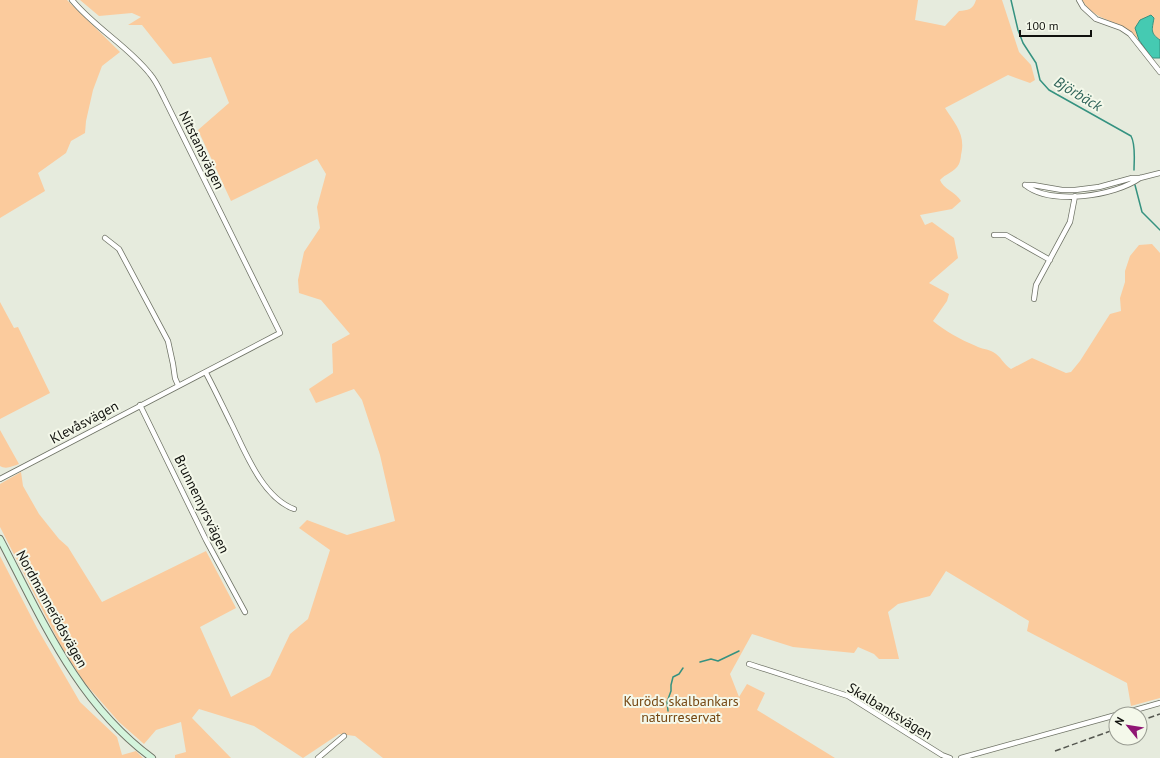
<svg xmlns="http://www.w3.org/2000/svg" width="1160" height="758" font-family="'PT Sans',sans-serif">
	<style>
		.green { fill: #fbcb9d }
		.water { fill: #45cab2; stroke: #359280 }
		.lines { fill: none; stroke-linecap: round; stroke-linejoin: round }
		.stream { stroke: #359280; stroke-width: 1.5 }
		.minor-casing { stroke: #6f7366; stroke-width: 6 }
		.secondary-casing { stroke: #6f7366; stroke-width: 8 }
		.minor { stroke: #fff; stroke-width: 4.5 }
		.secondary { stroke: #d4f4dc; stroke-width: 6 }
		.rail { stroke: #565851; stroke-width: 1.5; stroke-dasharray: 6 3; stroke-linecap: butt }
		.labels { text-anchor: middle; stroke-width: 4; stroke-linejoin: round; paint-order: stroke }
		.street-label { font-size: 14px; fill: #10110d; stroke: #f4f8ea }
		.park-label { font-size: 14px; fill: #754712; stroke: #f4f8ea }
		.water-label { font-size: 15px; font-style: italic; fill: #2d6258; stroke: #f4f8ea }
	</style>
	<rect width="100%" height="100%" fill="#e6ebdd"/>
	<!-- green -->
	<path class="green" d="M0,0H67L120,52L102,66L93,90L86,121L85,133L71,141L66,153L38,173L45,191L0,218Z
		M80,0H918L915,20L945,26L959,11C968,10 973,10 976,0H1002L1019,52L1031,65L1035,80L1030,83L1008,75L945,108C955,124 966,134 961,155C961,157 960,162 959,164C955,172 945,174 940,180C943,189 956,192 961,201L952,209L920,215L925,225L932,222L954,238L958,258L929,283L949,294L947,301L933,321C945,331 961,340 976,346C981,349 988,349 993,352C1001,356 1003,364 1011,369L1032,358L1066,373L1071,372L1080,361L1110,314L1121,311L1120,298L1125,282V271L1130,256L1139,245L1152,244L1160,253V698L1131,706L1127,683L1027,631L1029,621L946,571L930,596L898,604L888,612L899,659H879L874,654L858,647L854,653L793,647L752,634L730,674L739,697L747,684L765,693L757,710L835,758H383L355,736L339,734L303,758L254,726L199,709L192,718L231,758H175V755L186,752L181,722L156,730L144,744L119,722L84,682L62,648L0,527V484L21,472L23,486L39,514L59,539L68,547L102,602L206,551L236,608L200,627L231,697L270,676L290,634L308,619L330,550L299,528L307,520L347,535L395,521L380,455L362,400L354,389L316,403L309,389L333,373L332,344L350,334L321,300L299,293L298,280L304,252L320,228L317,207L326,174L317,159L231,201L198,130L229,103L211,57L173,64L142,25H128L141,17L132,13L99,16Z
		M1082,0H1160V40C1150,33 1152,30 1154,18L1135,28L1139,40C1133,35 1128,29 1121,26C1105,18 1093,17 1082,0Z
		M0,302L14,328L18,327L50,393L0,419Z
		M0,430L19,464C13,466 6,470 0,466Z
		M0,556L37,628L80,702L117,737L122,755L136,751L143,758H0Z"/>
	<!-- water -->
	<path class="water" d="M1151,15L1154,18C1152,30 1150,33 1160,40V58H1152L1139,40L1135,28L1140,20Z"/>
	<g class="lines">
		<!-- stream -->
		<path class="stream" d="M1011,0L1018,30L1023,43L1036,63L1040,80L1049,90L1131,136C1136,145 1134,160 1134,170
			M1135,185L1142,212L1160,230
			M700,662L711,659L718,661L739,651
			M668,711L667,702L671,691V685L673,677L679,674L683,668"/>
		<defs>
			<path id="minor" d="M1079,0L1083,7L1096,19L1121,28L1130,34L1160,72
				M1025,185H1033L1062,190H1075L1099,187L1132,178H1140L1160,173
				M1025,185C1051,206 1115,196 1140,178
				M994,235H1006L1050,260
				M105,238L119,249L168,341L173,364L175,378L178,385
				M1034,299L1036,285L1070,222L1075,196
				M206,373C215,390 223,407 232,425C245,452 263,498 294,509
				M140,405L206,540L245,612
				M0,479L280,333L164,98C160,90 156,81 150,74C128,46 95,28 72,0
				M749,664L848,696L942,755L950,758
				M1121,714L1160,703
				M318,758L344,736
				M961,758L1116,715"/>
			<path id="secondary" d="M0,539C42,619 77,703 152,758"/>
		</defs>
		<!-- minor casing -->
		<use href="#minor" class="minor-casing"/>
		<!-- secondary casing -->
		<use href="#secondary" class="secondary-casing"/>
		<!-- minor -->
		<use href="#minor" class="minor"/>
		<!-- secondary -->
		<use href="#secondary" class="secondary"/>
		<!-- rail -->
		<path class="rail" d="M1140,721L1160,714
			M1055,751L1116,729"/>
	</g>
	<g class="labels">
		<!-- street labels -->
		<g class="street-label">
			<text transform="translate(202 150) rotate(64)" y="5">Nitstansvägen</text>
			<text transform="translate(84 422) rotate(-28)" y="5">Klevåsvägen</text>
			<text transform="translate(202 504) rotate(64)" y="5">Brunnemyrsvägen</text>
			<text transform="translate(52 609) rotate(61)" y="5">Nordmannerödsvägen</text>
			<text transform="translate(890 711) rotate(31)" y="5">Skalbanksvägen</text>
		</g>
		<!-- park labels -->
		<g class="park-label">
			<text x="681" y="706">Kuröds skalbankars<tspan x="681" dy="16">naturreservat</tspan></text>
		</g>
		<!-- water labels -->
		<g class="water-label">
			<text transform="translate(1078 94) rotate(31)" y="5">Björbäck</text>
		</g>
	</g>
	<!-- north arrow -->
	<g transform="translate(1128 726) rotate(300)"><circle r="19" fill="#f4f8ea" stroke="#999c92"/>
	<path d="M0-3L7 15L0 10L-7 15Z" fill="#901674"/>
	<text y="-6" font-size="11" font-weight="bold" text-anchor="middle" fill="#10110d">N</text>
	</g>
	<!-- scale -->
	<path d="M1020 30v6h71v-6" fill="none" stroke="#10110d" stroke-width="2"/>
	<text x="1026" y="30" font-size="12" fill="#10110d" stroke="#f4f8ea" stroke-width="3" paint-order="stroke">100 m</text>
</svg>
